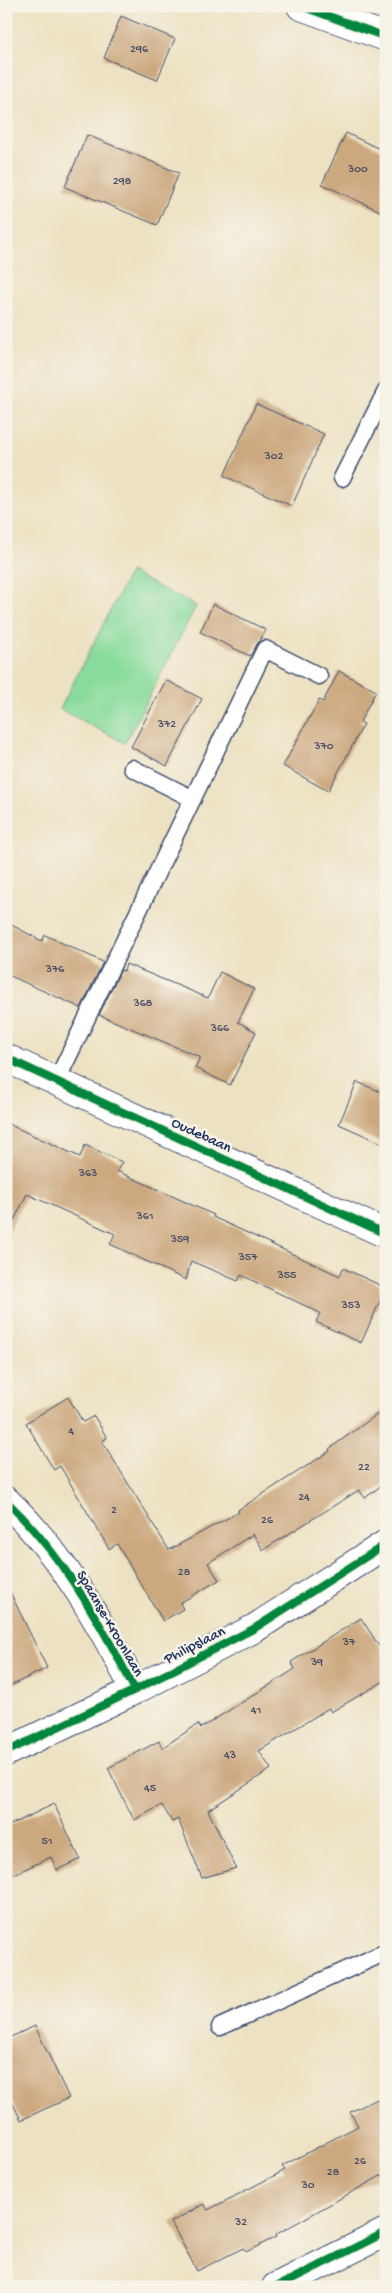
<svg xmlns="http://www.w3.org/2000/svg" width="392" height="2293" font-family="'Gochi Hand',sans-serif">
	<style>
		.green { fill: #88db9c; stroke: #52857d }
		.building { fill: #cca87f }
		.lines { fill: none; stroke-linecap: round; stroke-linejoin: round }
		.service-casing { stroke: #3a4a6d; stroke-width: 19 }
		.minor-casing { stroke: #3a4a6d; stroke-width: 30 }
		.primary-casing { stroke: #3a4a6d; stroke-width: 30 }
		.service { stroke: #fff; stroke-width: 16 }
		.minor { stroke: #fff; stroke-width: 28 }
		.primary { stroke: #fff; stroke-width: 28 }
		.cycleway-casing { stroke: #f7f3e8; stroke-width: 11 }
		.cycleway { stroke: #00873e; stroke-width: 8 }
		.labels { text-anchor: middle; stroke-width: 5; stroke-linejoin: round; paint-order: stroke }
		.number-label { font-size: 12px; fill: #474d66 }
		.street-label { font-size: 15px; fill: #1b2f5e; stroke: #f7f3e8 }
	</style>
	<rect width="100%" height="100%" fill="#f7f3e8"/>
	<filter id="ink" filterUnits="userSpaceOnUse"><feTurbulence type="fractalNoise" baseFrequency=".02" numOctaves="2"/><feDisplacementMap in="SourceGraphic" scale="10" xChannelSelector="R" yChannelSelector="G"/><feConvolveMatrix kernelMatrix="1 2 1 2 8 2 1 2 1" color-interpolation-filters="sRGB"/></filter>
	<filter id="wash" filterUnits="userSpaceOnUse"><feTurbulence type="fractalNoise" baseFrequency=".0096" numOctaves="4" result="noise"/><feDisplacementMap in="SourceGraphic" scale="20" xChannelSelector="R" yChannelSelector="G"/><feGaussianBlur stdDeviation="1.12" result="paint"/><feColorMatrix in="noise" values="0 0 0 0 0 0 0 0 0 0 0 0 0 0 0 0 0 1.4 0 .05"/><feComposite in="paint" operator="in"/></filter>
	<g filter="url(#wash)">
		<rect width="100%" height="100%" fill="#ece1c1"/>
		<!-- green -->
		<path class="green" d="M130,572L196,606L125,743L60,709Z"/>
		<g id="blocks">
			<!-- building -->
			<path class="building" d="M121,16L175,39L157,80L104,58Z
				M346,133L386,152V214L322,184Z
				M87,135L179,173L157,225L65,187Z
				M256,404L324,434L292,506L224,476Z
				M213,604L266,630L250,656L200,632Z
				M339,671L376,691L360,722L364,724L328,791L283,766L319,700L323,702Z
				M166,680L202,699L167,766L131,747Z
				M6,922L42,941L45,935L103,962L81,1008L6,974Z
				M126,964L208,998L220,972L254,989L238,1022L256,1032L230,1085L195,1068L200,1057L99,1015L121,970L124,971Z
				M357,1082L386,1094V1145L339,1124Z
				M6,1123L80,1157L85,1145L122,1162L117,1171L214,1215L213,1217L340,1276L343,1268L386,1288L361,1343L316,1322L320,1313L241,1275L238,1281L191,1261L186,1280L110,1244L115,1234L27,1194L6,1237Z
				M68,1397L83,1422L94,1416L107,1438L102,1441L169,1550L239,1512L238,1510L330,1451L329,1449L386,1408V1482L365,1498L359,1490L263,1550L253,1534L208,1563L219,1580L180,1603L183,1609L163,1621L117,1544L109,1549L60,1466L54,1470L26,1423Z
				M6,1584L47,1668L6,1688Z
				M361,1618L386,1657V1680L331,1712L329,1708L259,1751L271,1769L208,1810L236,1868L202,1878L178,1819L172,1822L162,1805L134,1820L108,1768L159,1741L162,1748L198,1724L201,1728L295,1669L291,1662Z
				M54,1804L80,1859L57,1870L51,1857L6,1878V1827Z
				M35,2026L69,2098L21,2120L6,2090V2039Z
				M386,2095V2173L275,2235L276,2237L246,2252L243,2248L197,2271L171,2222L204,2204L208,2210L285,2170L282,2166L358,2126L350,2112Z"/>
		</g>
	</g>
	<g filter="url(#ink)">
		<use href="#blocks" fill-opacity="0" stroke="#3a4a6d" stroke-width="1"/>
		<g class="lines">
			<defs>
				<path id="service" d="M342,478L386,391
					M132,768L193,799
					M56,1082L265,649L319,676
					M220,2027L386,1952"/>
				<path id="minor" d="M6,1058L386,1234
					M6,1501C62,1554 100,1622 135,1690
					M6,1752L135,1690L255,1628L386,1544
					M276,2287L386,2232"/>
				<path id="primary" d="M301,6L386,37"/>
			</defs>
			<!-- service casing -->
			<use href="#service" class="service-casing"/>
			<!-- minor casing -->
			<use href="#minor" class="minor-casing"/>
			<!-- primary casing -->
			<use href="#primary" class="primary-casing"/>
			<!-- service -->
			<use href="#service" class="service"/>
			<!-- minor -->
			<use href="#minor" class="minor"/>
			<!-- primary -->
			<use href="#primary" class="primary"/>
			<defs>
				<path id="cycleway" d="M301,6L386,37
					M6,1058L386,1234
					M6,1501C62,1554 100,1622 135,1690
					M6,1752L135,1690L255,1628L386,1544
					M276,2287L386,2232"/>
			</defs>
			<!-- cycleway casing -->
			<use href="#cycleway" class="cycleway-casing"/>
			<!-- cycleway -->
			<use href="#cycleway" class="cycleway"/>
		</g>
	</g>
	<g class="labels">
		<!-- number labels -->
		<g class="number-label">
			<text x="139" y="52">296</text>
			<text x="358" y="172">300</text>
			<text x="122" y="184">298</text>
			<text x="274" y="459">302</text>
			<text x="167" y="727">372</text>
			<text x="324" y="749">370</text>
			<text x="55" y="972">376</text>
			<text x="143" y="1006">368</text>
			<text x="220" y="1031">366</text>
			<text x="88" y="1176">363</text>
			<text x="145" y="1219">361</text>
			<text x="180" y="1242">359</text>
			<text x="248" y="1260">357</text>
			<text x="287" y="1278">355</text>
			<text x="351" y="1308">353</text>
			<text x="71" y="1434">4</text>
			<text x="364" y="1470">22</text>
			<text x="304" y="1500">24</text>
			<text x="114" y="1513">2</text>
			<text x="267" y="1523">26</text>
			<text x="184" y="1575">28</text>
			<text x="349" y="1645">37</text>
			<text x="317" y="1665">39</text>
			<text x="256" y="1713">41</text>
			<text x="230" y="1758">43</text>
			<text x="150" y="1791">45</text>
			<text x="47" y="1844">51</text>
			<text x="360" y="2164">26</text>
			<text x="333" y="2175">28</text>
			<text x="308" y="2188">30</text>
			<text x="241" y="2225">32</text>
		</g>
		<!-- street labels -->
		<g class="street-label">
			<text transform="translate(202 1134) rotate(25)" y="5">Oudebaan</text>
			<text transform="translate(111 1623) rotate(60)" y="5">Spaanse-Kroonlaan</text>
			<text transform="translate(194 1644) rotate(-27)" y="5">Philipslaan</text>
		</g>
	</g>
	<!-- margin -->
	<rect width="392" height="2293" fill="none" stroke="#f7f3e8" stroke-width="25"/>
</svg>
